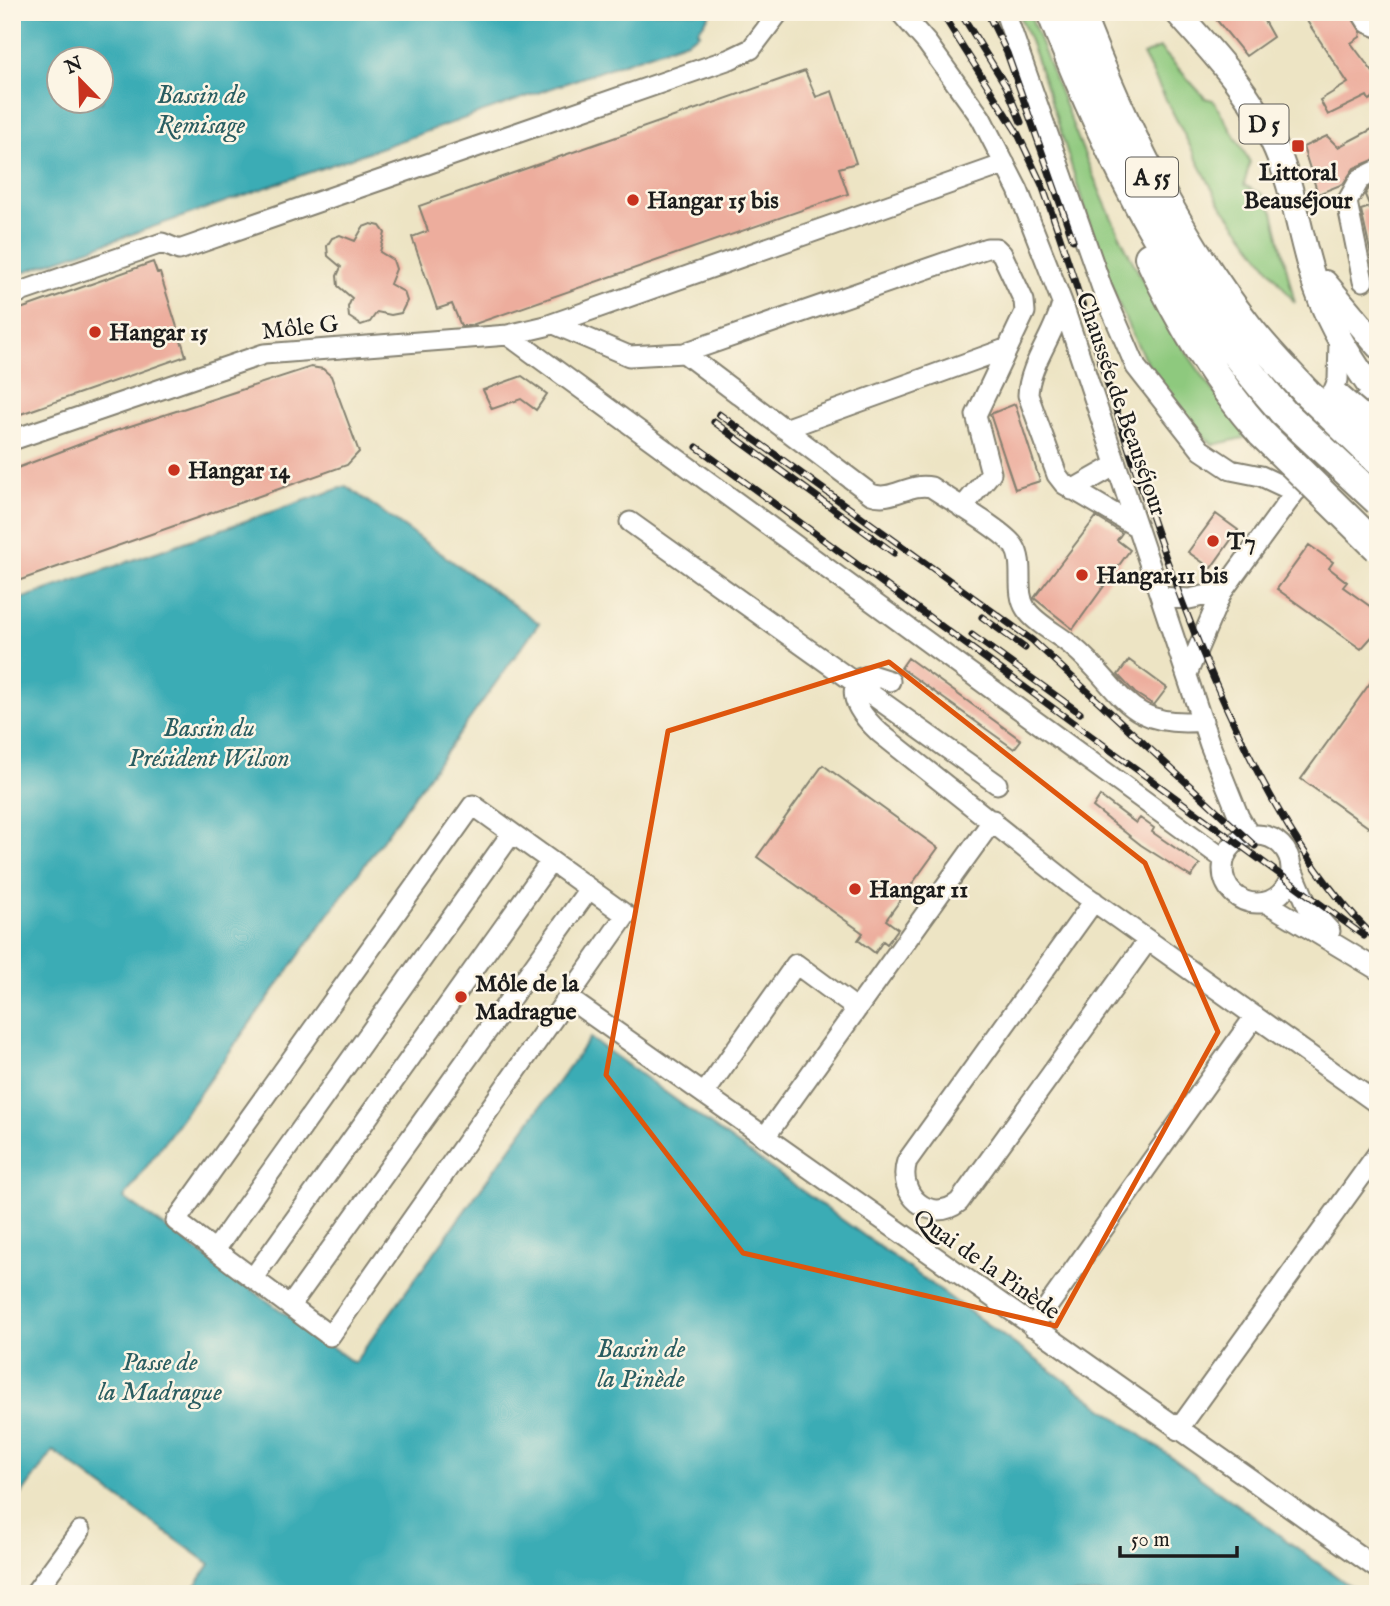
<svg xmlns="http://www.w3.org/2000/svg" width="1390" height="1606" font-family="'IM FELL English',serif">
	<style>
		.green { fill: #8ec97e; stroke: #55724d; stroke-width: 2 }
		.water { fill: #3aacb5; stroke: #2b6468; stroke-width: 2; fill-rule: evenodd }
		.building { fill: #edad9d }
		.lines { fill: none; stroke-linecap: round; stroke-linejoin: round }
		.minor-casing { stroke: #848070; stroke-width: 23 }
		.major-casing { stroke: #848070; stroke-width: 28 }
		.highway-casing { stroke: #848070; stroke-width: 32 }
		.minor { stroke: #fff; stroke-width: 19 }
		.major { stroke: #fff; stroke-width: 24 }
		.highway { stroke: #fff; stroke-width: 28 }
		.rail-casing { stroke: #1c1c1c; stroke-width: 7 }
		.rail { stroke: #fcf5e5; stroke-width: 4.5; stroke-dasharray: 13; stroke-linecap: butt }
		.highway-bridge-casing { stroke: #848070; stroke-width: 32; stroke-linecap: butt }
		.highway-bridge { stroke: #fff; stroke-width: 28 }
		.marked { fill: none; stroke: #de560d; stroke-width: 5; stroke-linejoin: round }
		.poi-dot { fill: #c8321e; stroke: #fcf5e5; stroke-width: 2.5 }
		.labels { text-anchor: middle; stroke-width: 5; stroke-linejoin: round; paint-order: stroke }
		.shield { fill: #fcf5e5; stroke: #5f5d58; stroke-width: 2 }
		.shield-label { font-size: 23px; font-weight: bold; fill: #1c1c1c }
		.poi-label { font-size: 24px; font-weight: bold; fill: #1c1c1c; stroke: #fcf5e5; text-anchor: start }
		.street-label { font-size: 24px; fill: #1c1c1c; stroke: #fcf5e5 }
		.water-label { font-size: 26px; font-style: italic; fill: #2a5d61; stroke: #fcf5e5 }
	</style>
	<rect width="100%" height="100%" fill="#fcf5e5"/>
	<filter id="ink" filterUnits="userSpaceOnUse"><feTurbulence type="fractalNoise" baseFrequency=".0143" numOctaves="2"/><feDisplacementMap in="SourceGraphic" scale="14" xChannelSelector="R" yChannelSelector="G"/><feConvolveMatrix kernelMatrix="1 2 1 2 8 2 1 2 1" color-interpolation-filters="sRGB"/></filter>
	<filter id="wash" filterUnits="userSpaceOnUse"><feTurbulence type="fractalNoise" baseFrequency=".00686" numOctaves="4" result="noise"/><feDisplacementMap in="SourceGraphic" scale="28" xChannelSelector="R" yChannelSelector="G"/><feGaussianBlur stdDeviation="1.57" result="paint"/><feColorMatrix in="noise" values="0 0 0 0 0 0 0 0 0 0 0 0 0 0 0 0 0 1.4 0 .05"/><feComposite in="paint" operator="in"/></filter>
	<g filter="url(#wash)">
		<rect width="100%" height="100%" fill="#ede4c4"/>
		<!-- green -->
		<path class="green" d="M1017,12H1029C1072,122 1111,237 1176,337C1198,371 1223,403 1247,437L1213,445C1118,365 1087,206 1048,92C1038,66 1031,37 1017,12Z
			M1160,48L1205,98L1213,100L1250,162L1244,185L1262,194L1273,212L1295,303L1219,202L1143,55Z"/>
		<!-- water -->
		<path class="water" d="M12,12H712L698,31L700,33L687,41L12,276ZM60,60H102V102H60Z
			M346,486L539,623L124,1198L354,1363L590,1038L1361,1594H190L210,1564L53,1451L12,1508V602Z"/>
		<g id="blocks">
			<!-- building -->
			<path class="building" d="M1210,12H1259L1273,37L1246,56Z
				M1301,12H1349L1361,32L1360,37L1351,43L1378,79V95L1369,100L1367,96L1328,115L1320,100L1348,83Z
				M805,71L816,97L832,91L856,163L839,168L848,194L469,326H461L452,304L437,309L412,237L428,231L419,206Z
				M1378,126V158L1354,168L1343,184L1318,194L1303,147L1327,136L1338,147Z
				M1378,184V286L1361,210L1370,207L1365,195L1369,188Z
				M371,224L380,226L385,233L380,252L393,260L396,269L390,284L404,292L407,301L401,313L391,315L377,312L370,322L361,325L349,317L348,307L352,298L338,286L337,276L341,267L328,256L327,246L332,238L340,235L355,241L363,227Z
				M153,262L157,273H160L186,356L12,417V312Z
				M311,367L323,369L331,376L359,452L347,465L12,583V470L112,432Z
				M522,376L547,394L536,410L521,399L492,409L483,390Z
				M1015,404L1040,481L1015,489L990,414Z
				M1216,514L1238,530L1211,568L1188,552Z
				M1096,517L1122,533L1117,540L1130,550L1073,629L1034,598Z
				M1309,545L1333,562L1329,568L1347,582L1343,587L1378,612V630L1361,649L1277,589Z
				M908,658L1021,740L1014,749L901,668Z
				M1129,660L1167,688L1154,705L1135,693L1118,675Z
				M1378,672V834L1301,779Z
				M823,765L938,848L886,920L898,929L887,944L883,941L875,953L858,940L863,933L757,857Z
				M1100,796L1136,823L1140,818L1154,828L1152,832L1200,865L1191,877L1141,845L1093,807Z"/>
		</g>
	</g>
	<g filter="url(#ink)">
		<use href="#blocks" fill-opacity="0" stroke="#848070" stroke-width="2"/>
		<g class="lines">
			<defs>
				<path id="minor" d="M900,12L927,43L981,118L1018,190L1062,302L1210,745L1239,817L1250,836
					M1005,12L1102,288L1136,367L1201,450L1231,470L1261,476L1295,492
					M1361,12L1368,23L1378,27
					M1363,281L1347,202L1360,179L1378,170
					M12,295L162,243L179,250L730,59L751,49L779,12
					M1062,303C1055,335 1029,364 1028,395L1057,475L1064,484L1137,527
					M554,324L629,356L684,353
					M508,335L1224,859
					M1328,405L1338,380L1339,341
					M784,429L1008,348
					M12,440L264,354L508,335L546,326L1005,164
					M1293,476C1309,422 1324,412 1378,398
					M1072,490L1116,465
					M962,508L991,473L976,415L1025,312L1024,301L1002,254L996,248H987L684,353L871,494C892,502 909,482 931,487C950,500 1003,530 1014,546C1026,564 1014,591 1026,609C1036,624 1058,634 1072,646C1123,688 1123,729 1203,721
					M630,522L997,784
					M1161,597L1189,599L1222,592
					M1187,674L1222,592L1295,492L1342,451
					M890,681L871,675L858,679C846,699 866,720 880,733L1075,888L1378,1104
					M473,805L626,915L330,1336L176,1221Z
					M1223 869a34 34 0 1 1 68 0a34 34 0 1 1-68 0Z
					M1291,867L1308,907L1330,931
					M1094,901L907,1161C896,1194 930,1225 959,1202L1148,940
					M1265,902L1378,970
					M568,998L1378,1569
					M704,1094L796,964L857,1009L993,820
					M765,1137L857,1009
					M215,1250L512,833
					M253,1278L551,861
					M290,1306L589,889
					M1033,1327L1255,1016
					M1178,1430L1378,1153
					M34,1594L80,1531"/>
				<path id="major" d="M1177,12C1212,52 1250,91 1272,140C1295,187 1299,238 1316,287C1330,328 1353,362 1378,398
					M1325,283L1378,346"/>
				<path id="highway" d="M1051,12C1112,166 1173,287 1283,412
					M1079,12C1122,124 1175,233 1249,328C1266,350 1287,371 1306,392
					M1149,257C1180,323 1214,380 1262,434"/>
			</defs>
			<!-- minor casing -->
			<use href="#minor" class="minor-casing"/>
			<!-- major casing -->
			<use href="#major" class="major-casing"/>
			<!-- highway casing -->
			<use href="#highway" class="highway-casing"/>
			<!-- minor -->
			<use href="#minor" class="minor"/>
			<!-- major -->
			<use href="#major" class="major"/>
			<!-- highway -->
			<use href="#highway" class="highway"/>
			<defs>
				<path id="rail" d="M941,12L1018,134L1042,185C1107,367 1153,555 1237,730C1274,808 1316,881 1378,941
					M960,12L1006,86L1021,122
					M987,12L1007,53L1073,240
					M719,414L1032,640L1255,846
					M714,422L894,553
					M697,447L1364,936
					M982,617L1025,648
					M972,635L1080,713"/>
			</defs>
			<!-- rail casing -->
			<use href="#rail" class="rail-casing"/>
			<!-- rail -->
			<use href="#rail" class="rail"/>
			<defs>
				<path id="highway-bridge" d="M1306,392L1378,461
					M1335,396L1378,433
					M1283,412L1378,501
					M1262,434L1378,548"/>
			</defs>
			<!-- highway-bridge casing -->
			<use href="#highway-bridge" class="highway-bridge-casing"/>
			<!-- highway-bridge -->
			<use href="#highway-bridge" class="highway-bridge"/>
		</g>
	</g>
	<!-- marked area -->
	<path class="marked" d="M889,662L1145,863L1218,1032L1056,1326L743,1253L606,1075L668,731Z"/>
	<!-- markers -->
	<g class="poi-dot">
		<rect x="1291" y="139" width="14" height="14" rx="3.5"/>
		<circle cx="633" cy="200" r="7"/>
		<circle cx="95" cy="332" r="7"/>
		<circle cx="174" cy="470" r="7"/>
		<circle cx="1213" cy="541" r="7"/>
		<circle cx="1082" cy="575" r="7"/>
		<circle cx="855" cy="889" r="7"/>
		<circle cx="461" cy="997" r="7"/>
	</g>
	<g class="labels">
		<!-- shield labels -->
		<g class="shield">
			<rect x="1239.5" y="104.5" width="49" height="39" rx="5"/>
			<rect x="1126" y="157.5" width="52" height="39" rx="5"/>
		</g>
		<g class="shield-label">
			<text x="1264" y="132">D 5</text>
			<text x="1152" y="185">A 55</text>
		</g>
		<!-- poi labels -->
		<g class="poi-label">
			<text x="1298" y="180" text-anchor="middle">Littoral<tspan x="1298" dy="28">Beauséjour</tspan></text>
			<text x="647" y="208">Hangar 15 bis</text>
			<text x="109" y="340">Hangar 15</text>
			<text x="188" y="478">Hangar 14</text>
			<text x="1227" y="549">T7</text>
			<text x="1096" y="583">Hangar 11 bis</text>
			<text x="869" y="897">Hangar 11</text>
			<text x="475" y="991">Môle de la<tspan x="475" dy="28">Madrague</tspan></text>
		</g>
		<!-- street labels -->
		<g class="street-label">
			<text transform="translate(300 327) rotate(-6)" y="8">Môle G</text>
			<text transform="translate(1122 404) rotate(71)" y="8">Chaussée de Beauséjour</text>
			<text transform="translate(987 1264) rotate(35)" y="8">Quai de la Pinède</text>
		</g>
		<!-- water labels -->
		<g class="water-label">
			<text x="201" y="103">Bassin de<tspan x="201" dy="30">Remisage</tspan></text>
			<text x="209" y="736">Bassin du<tspan x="209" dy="30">Président Wilson</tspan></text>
			<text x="641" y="1357">Bassin de<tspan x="641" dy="30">la Pinède</tspan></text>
			<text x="160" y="1370">Passe de<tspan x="160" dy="30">la Madrague</tspan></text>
		</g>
	</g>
	<!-- margin -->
	<rect width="1390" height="1606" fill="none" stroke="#fcf5e5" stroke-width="42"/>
	<!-- north arrow -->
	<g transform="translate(80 80) rotate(337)"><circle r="33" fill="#fcf5e5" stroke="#a29e95" stroke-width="2"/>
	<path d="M0-5L12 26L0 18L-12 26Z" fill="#c8321e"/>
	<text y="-10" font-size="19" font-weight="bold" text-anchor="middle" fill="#1c1c1c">N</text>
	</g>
	<!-- scale -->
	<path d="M1120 1546v10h117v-10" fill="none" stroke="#1c1c1c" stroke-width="3.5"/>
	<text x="1131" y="1546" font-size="21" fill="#1c1c1c" stroke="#fcf5e5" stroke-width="5" paint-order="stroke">50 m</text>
</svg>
